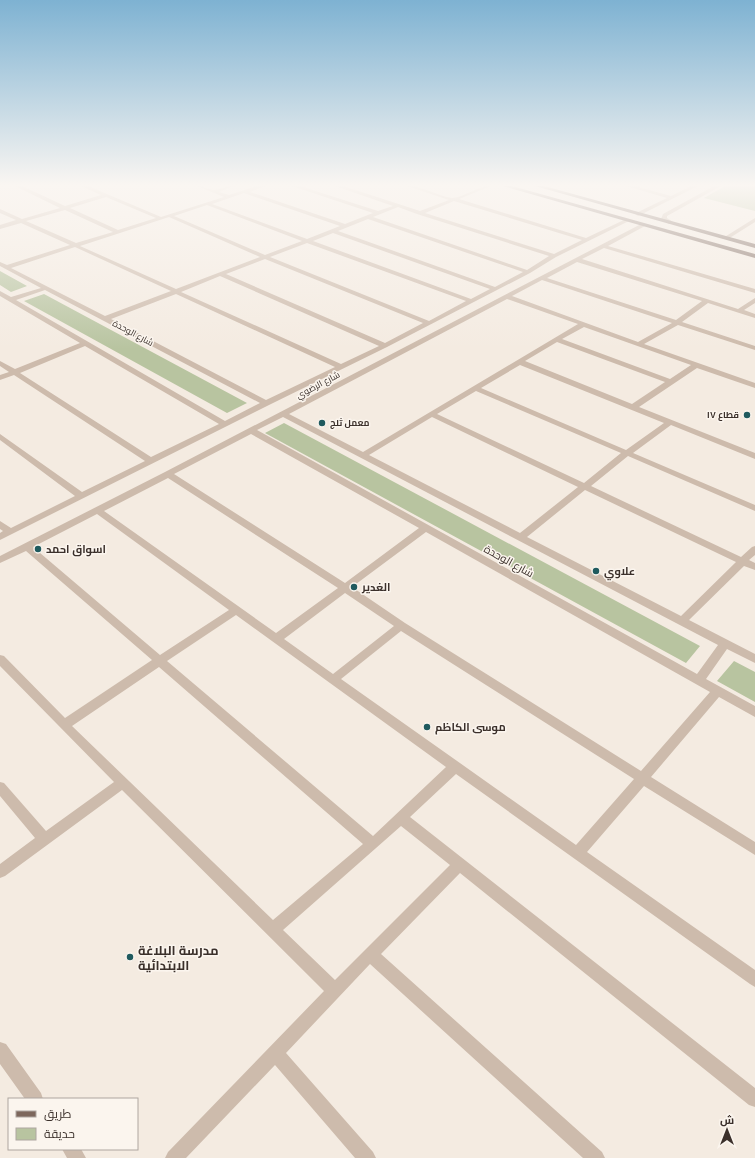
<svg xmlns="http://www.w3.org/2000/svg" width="755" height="1158" font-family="Figtree,Cairo,sans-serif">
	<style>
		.green { fill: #b8c4a0 }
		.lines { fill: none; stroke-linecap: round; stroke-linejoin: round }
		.minor { fill: #cdbbac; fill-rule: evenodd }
		.major { fill: #7d675c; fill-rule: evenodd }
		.poi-dot { fill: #1f5a5e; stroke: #fbf5ee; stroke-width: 1.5 }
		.labels { text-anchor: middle; stroke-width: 3; stroke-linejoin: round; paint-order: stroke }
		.far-street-label { font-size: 9px; fill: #3b302b; stroke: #fbf5ee }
		.far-poi-label { font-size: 9px; font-weight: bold; fill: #3b302b; stroke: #fbf5ee; text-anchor: end }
		.poi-label { font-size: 11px; font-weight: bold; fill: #3b302b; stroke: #fbf5ee; text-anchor: start }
		.street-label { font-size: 11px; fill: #3b302b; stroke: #fbf5ee }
		.near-poi-label { font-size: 13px; font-weight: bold; fill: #3b302b; stroke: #fbf5ee; text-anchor: start }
	</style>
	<rect width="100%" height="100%" fill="#f4ebe1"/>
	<!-- green -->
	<path class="green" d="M725,186H755V211L704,198Z
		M0,271L27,286L11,292L0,285Z
		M44,294L247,403L227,413L24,301Z
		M284,423L700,646L686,663L265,433Z
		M734,661L755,672V702L717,681Z"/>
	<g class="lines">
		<!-- minor -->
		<path class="minor" d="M15,186H22L65,206L101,195L81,186H88L161,217L224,197L197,186C203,186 207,189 213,190C219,190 227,186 233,186L219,192L229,195L257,186H265L250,192L345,224L373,213L292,186H300L378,211L393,206L335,186H343L420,211L449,200L407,186C423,186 437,196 452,198C462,198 478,186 491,186L459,199L586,238L626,219L631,220L556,257L530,273L387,347L269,405L0,540V533L3,531L0,529V521L11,528L75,496L0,440V434L82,492L145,461L14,375L0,380V375L9,372L0,366V361L15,369L80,343L0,296V291L11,297L41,288L0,266V262L7,265L70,245L21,223L0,229V225L16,220L0,213V209L22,219L60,208ZM244,193L340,226L307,239L212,204ZM106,197L156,218L118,230L70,208ZM454,201L582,240L554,254L425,213ZM207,205L302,241L265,255L174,216ZM398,207L417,214L549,256L527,270L373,217ZM65,210L113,232L76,243L26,221ZM169,217L260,257L176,289L80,246ZM368,219L523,272L495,287L338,231ZM333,233L490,289L471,299L313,241ZM307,243L466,301L429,321L270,257ZM75,247L171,291L105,316L11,268ZM265,259L423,323L385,343L226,274ZM220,276L379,346L341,364L181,292ZM45,290L260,403L225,421L16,300ZM176,294L335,367L266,400L111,319ZM85,346L219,424L151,457L20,373Z
			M626,186H635L671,196L691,186H698L638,216L635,214L636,213L667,198Z
			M714,186H721L667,216V218L673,222V224H669L661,219L663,214Z
			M755,218V222L728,239L723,238Z
			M643,223L645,224V226L608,246L755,289V293L604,248L582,259L738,309L755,298V303L744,310L755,314V318L708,303L682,322L755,346V350L678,325L644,344L755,383V388L697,368L639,407L755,453V459L671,425L633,453L755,505V511L628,456L591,486L741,557L752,547L755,546V555L749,560L755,563V570L744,566L689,620L755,654V663L727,649L706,679L755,706V717L719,697L651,777L755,842V855L644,786L587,852L755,970V987L750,984L456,774L410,817L755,1088V1107L749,1105L460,873L381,954L602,1152L605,1158H583L370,964L286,1053L373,1152L376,1158H355L275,1065L186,1158H165L168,1152L324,991L122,790L5,876L0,878V864L35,838L0,796V782L4,783L46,831L114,782L0,666V655L4,656L65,718L152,660L26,551L0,563V556L165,472ZM577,262L702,301L676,320L547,278ZM542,280L672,323L638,342L512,296ZM507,299L578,324L363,452L289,414ZM584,327L691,365L670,379L562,339ZM557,342L665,382L632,404L525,361ZM520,365L664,423L626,450L481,388ZM476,391L621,453L584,483L437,414ZM283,417L718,645L697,674L257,430ZM432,417L578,487L520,533L369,455ZM251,434L419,528L345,583L174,474ZM168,478L338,588L276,633L104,511ZM585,490L736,562L681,616L527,537ZM97,514L229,610L160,655L33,547ZM426,532L710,692L641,771L405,623L352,587ZM345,593L394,626L333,674L284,639ZM236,615L446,767L373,836L167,661ZM401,631L634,779L576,845L341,679ZM159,667L363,844L273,920L72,726ZM401,826L450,865L335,980L283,930Z
			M0,1042L6,1044L41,1093L43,1099H25L0,1064Z
			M62,1149H81L86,1158H67Z"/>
		<!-- major -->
		<path class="major" d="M503,186H512L755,254V258Z
			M535,186H544L755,244V248Z"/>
	</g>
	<!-- sky -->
	<linearGradient id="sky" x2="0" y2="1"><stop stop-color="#7eb2d2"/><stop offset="0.53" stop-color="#faf6f2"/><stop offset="1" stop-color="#faf6f2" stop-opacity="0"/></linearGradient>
	<rect width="755" height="349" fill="url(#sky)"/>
	<!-- markers -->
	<g class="poi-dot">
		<circle cx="747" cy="415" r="4"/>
		<circle cx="322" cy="423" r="4"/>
		<circle cx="38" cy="549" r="4"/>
		<circle cx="596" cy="571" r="4"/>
		<circle cx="354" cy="587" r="4"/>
		<circle cx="427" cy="727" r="4"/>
		<circle cx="130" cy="957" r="4"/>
	</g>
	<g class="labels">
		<!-- far-street labels -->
		<g class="far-street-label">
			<text transform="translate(133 333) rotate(28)" y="3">شارع الوحدة</text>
			<text transform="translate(318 385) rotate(-28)" y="3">شارع الرضوي</text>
		</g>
		<!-- far-poi labels -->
		<g class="far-poi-label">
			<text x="739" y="418">قطاع ١٧</text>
			<text x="330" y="426" text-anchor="start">معمل ثلج</text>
		</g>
		<!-- poi labels -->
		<g class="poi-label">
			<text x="46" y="553">اسواق احمد</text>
			<text x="604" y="575">علاوي</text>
			<text x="362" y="591">الغدير</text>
			<text x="435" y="731">موسى الكاظم</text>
		</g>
		<!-- street labels -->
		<g class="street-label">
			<text transform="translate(509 561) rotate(29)" y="4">شارع الوحدة</text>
		</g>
		<!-- near-poi labels -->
		<g class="near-poi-label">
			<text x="138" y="955">مدرسة البلاغة<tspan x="138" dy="15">الابتدائية</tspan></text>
		</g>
	</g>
	<!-- legend -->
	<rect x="8" y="1098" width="130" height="52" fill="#fbf5ee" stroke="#aea6a0"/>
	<rect x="16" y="1111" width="20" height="6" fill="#7d675c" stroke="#aea6a0"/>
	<text x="44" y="1118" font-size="12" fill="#3b302b">طريق</text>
	<rect x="16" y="1128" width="20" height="12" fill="#b8c4a0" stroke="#aea6a0"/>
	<text x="44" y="1138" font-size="12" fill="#3b302b">حديقة</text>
	<!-- north arrow -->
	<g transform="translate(727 1130)" stroke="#fbf5ee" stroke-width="3" paint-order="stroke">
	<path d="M0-3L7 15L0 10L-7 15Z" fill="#3b302b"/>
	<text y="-6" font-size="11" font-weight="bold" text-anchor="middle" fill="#3b302b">ش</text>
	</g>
</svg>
